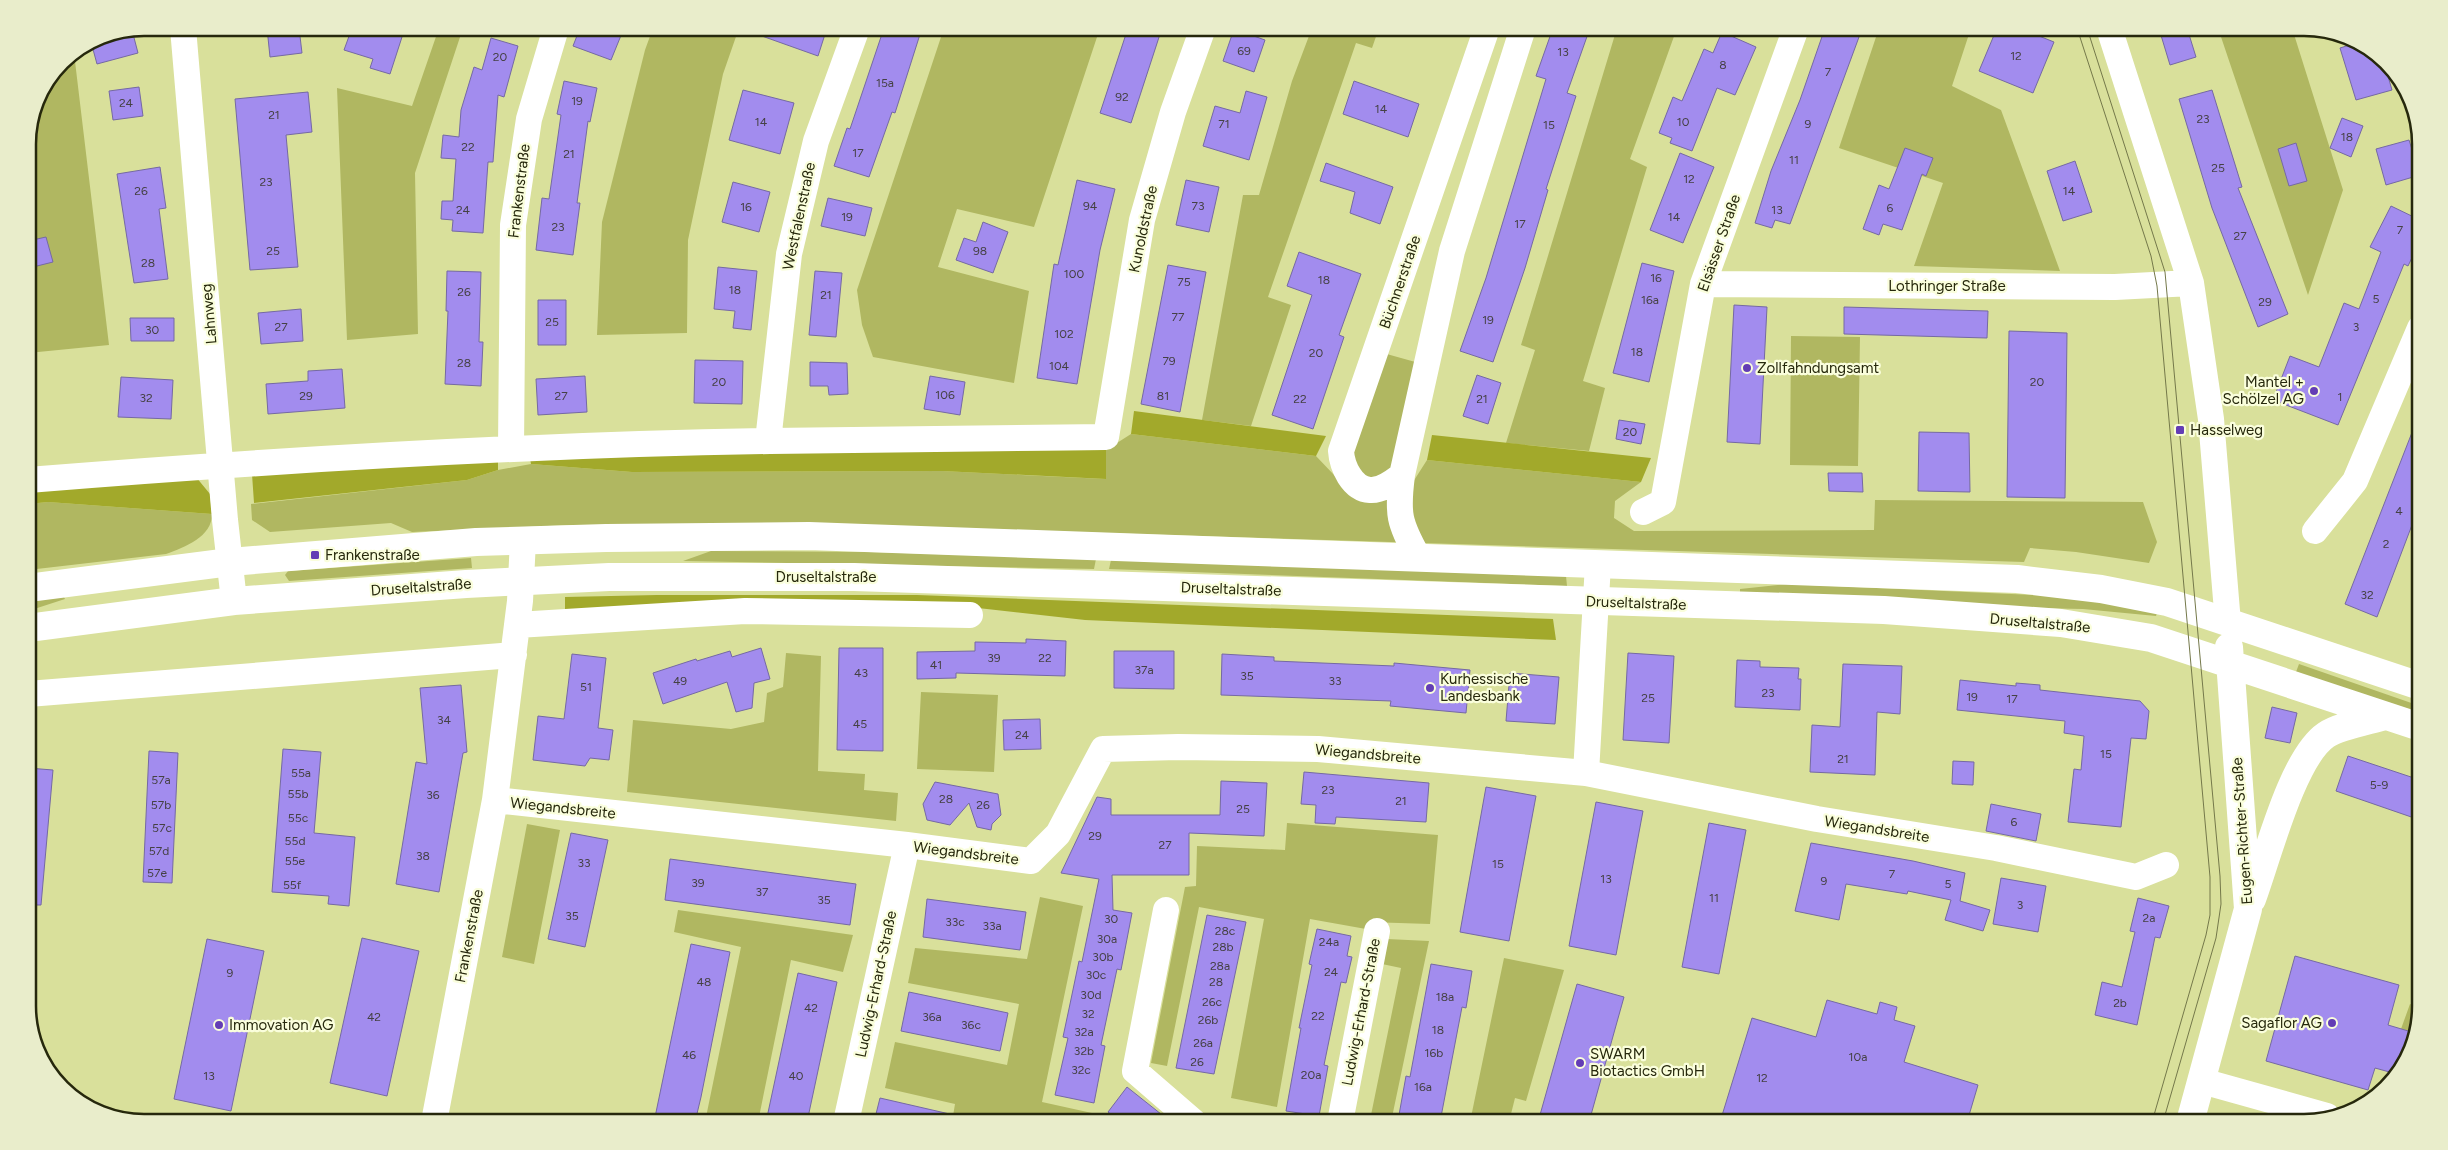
<svg xmlns="http://www.w3.org/2000/svg" width="2448" height="1150" font-family="Figtree,sans-serif">
	<style>
		.green { fill: #b0b761 }
		.forest { fill: #a2a92b }
		.building { fill: #a28cee; stroke: #7569a3 }
		.lines { fill: none; stroke-linecap: round; stroke-linejoin: round }
		.minor { stroke: #fff; stroke-width: 26 }
		.secondary { stroke: #fff; stroke-width: 28 }
		.tram { stroke: #74784a; stroke-width: 1 }
		.poi-dot { fill: #633db5; stroke: #fafedc; stroke-width: 2 }
		.labels { text-anchor: middle; stroke-width: 4.5; stroke-linejoin: round; paint-order: stroke }
		.number-label { font-size: 12px; fill: #454144 }
		.street-label { font-size: 15px; fill: #26280c; stroke: #fafedc }
		.poi-label { font-size: 15px; fill: #26280c; stroke: #fafedc; text-anchor: start }
		.rim { fill: none; stroke: #26280c; stroke-width: 2.5 }
	</style>
	<rect width="100%" height="100%" fill="#d9e09b"/>
	<!-- green -->
	<path class="green" d="M439,28H463L415,173L418,334L347,340L337,88L412,106Z
		M653,28H739L723,74L688,240L687,333L597,335L602,222L645,50Z
		M944,28H1100L1034,227L957,209L938,267L1029,291L1014,383L873,357L862,325L857,290Z
		M1312,28H1379L1372,48L1356,43L1268,297L1291,305L1251,426L1202,420L1243,195H1259L1292,81Z
		M1617,28H1677L1630,159L1647,167L1583,381L1605,388L1589,451L1506,443L1535,350L1521,345Z
		M1879,28H1971L1952,86L2001,110L2060,271L1914,266L1943,183L1839,148Z
		M2218,28H2292L2343,190L2308,295Z
		M74,53L109,345L28,353V137L39,93L62,61Z
		M1791,336L1860,337L1858,466L1790,465Z
		M1376,351L1426,365L1402,475L1380,488L1342,461Z
		M1131,434L1316,456L1335,476L1413,482L1427,460L1641,482L1615,501L1614,518L1634,531L1874,530L1875,500L2143,502L2157,542L2149,563L2076,552L2030,548L2024,562L879,526L569,525L412,532L391,523L270,532L252,520L251,504L467,480L498,470L531,464L632,472L942,471L1105,479L1106,450Z
		M48,502L212,514C212,537 185,547 166,554L28,570V504Z
		M711,551L869,552L1096,559L1094,569L683,561Z
		M471,558L472,568L289,581L285,575L288,571Z
		M1111,560L1566,576L1567,586L1109,569Z
		M1786,584L2082,597L2158,610L2156,616L2083,609L2034,608L1740,592V589Z
		M63,595L65,599L28,611V600Z
		M786,653L821,656L818,771L865,774L864,790L898,793L896,821L627,792L633,720L731,729L764,722L767,693L783,687Z
		M2299,664L2420,706V714L2296,672Z
		M921,692L998,695L994,772L917,769Z
		M1287,823L1438,835L1430,924L1368,922L1366,929L1310,919L1277,1107L1231,1098L1264,919L1199,907L1167,1066L1151,1063L1185,887L1196,886L1197,846L1285,850Z
		M527,824L560,830L534,964L502,957Z
		M1040,897L1083,906L1042,1102L1101,1115L1104,1122H952L955,1104L885,1088L895,1042L1007,1065L1019,1004L908,983L915,948L1027,959Z
		M678,910L853,935L843,972L791,960L758,1122H705L741,947L674,932Z
		M1387,939L1429,941L1391,1122L1370,1120L1401,968L1382,964Z
		M1504,958L1564,970L1526,1101L1515,1098L1509,1122H1470Z
		M2410,1004L2420,1008L2415,1033L2401,1029Z"/>
	<!-- forest -->
	<path class="forest" d="M1134,411L1326,436L1316,456L1131,434Z
		M1432,435L1651,458L1641,482L1427,460Z
		M1106,450V479L942,471L632,472L531,464L529,453Z
		M498,456V470L467,480L254,503L252,474Z
		M196,477L210,494L212,514L48,502L28,504V491Z
		M657,595H917L1553,619L1556,640L1085,620L978,608L565,612V597Z"/>
	<!-- building -->
	<path class="building" d="M267,28H299L302,53L270,57Z
		M352,28H372L402,37L390,74L370,68L373,59L344,50Z
		M580,28H624L611,60L573,46Z
		M745,28H827L818,56L745,30Z
		M884,28H922L895,113L892,112L869,177L834,166L847,128L850,129Z
		M1128,28H1162L1131,123L1100,113Z
		M1553,28H1590L1567,93L1576,96L1546,189L1548,190L1525,268L1493,362L1460,351L1486,278L1546,79L1536,76Z
		M1825,28H1834L1859,37L1790,224L1775,220L1772,228L1755,223L1771,171L1800,100Z
		M1997,28H2019L2054,42L2033,93L1979,71Z
		M2174,28H2187L2196,57L2170,65L2160,32Z
		M1234,29L1265,40L1254,72L1223,61Z
		M132,30L138,53L97,64L91,42L100,36Z
		M1722,32L1756,47L1735,95L1717,88L1692,151L1670,143L1672,138L1659,133L1673,97L1682,101L1704,49L1713,53Z
		M491,38L518,46L504,97L498,95L493,162H488L483,233L452,231L453,220L441,219L442,201H453L456,159L441,158L443,135L459,137L461,110L474,67L482,70Z
		M2356,43L2385,66L2392,90L2356,100L2340,48Z
		M564,81L597,88L590,122L588,121L577,203H580L573,255L536,250L542,198L549,199L561,115L557,114Z
		M1354,81L1419,104L1408,137L1343,114Z
		M139,87L143,116L113,120L109,91Z
		M743,90L794,103L780,154L729,140Z
		M2212,90L2242,187L2238,188L2288,314L2258,327L2212,208L2179,99Z
		M1246,91L1267,97L1249,160L1203,146L1215,106L1240,113Z
		M308,92L312,132L286,135L298,267L250,270L235,99Z
		M2342,118L2363,126L2351,157L2330,148Z
		M2409,140L2420,175L2386,185L2376,149Z
		M2296,143L2307,181L2289,186L2278,149Z
		M1905,148L1933,158L1926,176L1922,174L1902,230L1883,224L1879,235L1863,229L1879,185L1889,189Z
		M1680,153L1714,167L1683,243L1650,230Z
		M2075,161L2092,212L2063,221L2047,171Z
		M1326,163L1393,187L1380,224L1350,213L1355,192L1320,181Z
		M160,167L166,208L159,209L168,279L134,283L117,174Z
		M1077,180L1115,189L1100,250L1077,384L1037,378L1054,264L1058,265Z
		M1186,180L1219,187L1209,232L1176,225Z
		M733,182L770,192L759,232L722,222Z
		M828,198L872,208L865,236L821,226Z
		M2391,206L2420,220V241L2408,266L2404,264L2338,425L2273,400L2290,356L2319,367L2344,303L2359,309L2381,252L2370,247Z
		M983,222L1008,232L993,273L956,260L964,238L976,242Z
		M46,237L53,262L33,267L28,241Z
		M1299,252L1361,274L1339,335L1344,337L1313,429L1272,415L1312,295L1287,286Z
		M1642,263L1674,271L1649,382L1613,373Z
		M1168,265L1206,272L1180,412L1141,404Z
		M718,267L757,271L751,330L733,328L735,311L714,309Z
		M447,271L481,272L479,342H483L481,386L445,384L448,311H446Z
		M815,271L842,273L836,337L809,335Z
		M538,300H566V345H538Z
		M1734,305L1767,307L1760,444L1727,442Z
		M1844,307L1988,311L1987,338L1844,334Z
		M301,309L303,341L261,344L258,313Z
		M130,318H174V341H131Z
		M2009,331L2067,333L2065,498L2007,497Z
		M695,360L743,361L742,404L694,403Z
		M810,362L847,363L848,394L829,395L828,386H810Z
		M342,369L345,408L268,414L266,384L308,381V371Z
		M1477,375L1501,383L1488,424L1463,416Z
		M585,376L587,412L538,415L536,379Z
		M930,376L965,382L960,415L924,409Z
		M121,377L173,380L171,419L118,417Z
		M2420,412V504L2377,617L2345,604Z
		M1619,420L1645,424L1641,444L1616,439Z
		M1919,432L1969,433L1970,492L1918,491Z
		M1828,473H1862L1863,492L1829,491Z
		M1026,639L1066,641L1065,676L956,673V678L917,679V652L975,651V642L1026,643Z
		M761,648L770,679L754,683L752,708L736,712L727,682L663,704L653,673L696,659L697,661L730,651L732,657Z
		M839,648H883V751L837,750Z
		M1114,651H1174V689L1114,688Z
		M1628,653L1674,656L1669,743L1623,740Z
		M572,654L606,658L598,728L613,730L609,760L590,758L585,766L533,760L538,716L564,719Z
		M1222,654L1274,657V661L1394,666V663L1470,670L1466,713L1390,706L1391,701L1221,695Z
		M1737,660L1760,661V667L1799,668L1798,679H1801L1800,710L1735,707Z
		M1843,664L1902,666L1900,714L1877,712L1875,775L1810,772L1812,725L1840,727Z
		M1510,673L1559,677L1555,724L1506,721Z
		M1960,680L2016,686V683L2040,685V690L2140,701L2149,711L2146,739L2131,738L2121,827L2068,822L2074,769L2081,770L2084,736L2064,733L2065,721L1957,710Z
		M461,685L467,752L463,753L439,892L396,884L416,762L427,764L420,688Z
		M2272,707L2297,713L2290,743L2265,738Z
		M1040,719L1041,749L1004,750L1003,720Z
		M283,749L321,752L314,833L355,837L349,906L328,904L329,896L272,892Z
		M149,751L178,753L172,883L143,882Z
		M2348,756L2420,780V820L2336,791Z
		M1953,761L1974,762L1973,785L1952,784Z
		M28,768L53,770L41,905H28Z
		M1304,772L1429,783L1426,822L1336,817L1335,824L1315,823L1316,805L1301,804Z
		M1221,781L1267,783L1264,836L1189,833V875H1112L1113,910L1132,913L1121,970L1117,969L1101,1045L1105,1046L1094,1103L1055,1095L1068,1038L1063,1037L1070,1004L1079,961L1082,962L1099,879L1061,873L1097,797L1111,799V815H1220Z
		M935,782L998,794L1001,815L992,824L991,830L977,827L969,803L950,825L927,820L923,804Z
		M1486,787L1536,796L1509,941L1460,932Z
		M1596,802L1643,811L1616,955L1569,946Z
		M1991,804L2041,814L2036,841L1986,831Z
		M1709,823L1746,830L1719,974L1682,967Z
		M571,833L608,840L585,947L548,939Z
		M1811,843L1913,861L1965,873L1960,901L1990,910L1983,931L1945,920L1951,900L1908,891L1907,894L1846,884L1839,920L1795,911Z
		M670,859L856,884L850,925L665,900Z
		M2001,878L2046,886L2038,932L1993,924Z
		M2138,898L2169,906L2160,938L2155,937L2137,1025L2095,1015L2102,982L2122,987L2135,932L2130,931Z
		M927,899L1026,912L1020,950L923,937Z
		M1207,915L1246,922L1214,1074L1176,1068Z
		M1317,929L1351,936L1347,956L1352,957L1346,983L1341,982L1324,1065L1328,1066L1319,1116L1286,1111L1301,1028H1299L1312,965L1309,964Z
		M362,938L419,951L387,1096L330,1083Z
		M207,939L264,951L231,1111L174,1099Z
		M691,944L730,952L701,1097L695,1122H654Z
		M2295,956L2399,985L2388,1025L2415,1033L2412,1051L2393,1073L2375,1068L2368,1090L2266,1061Z
		M1431,964L1472,971L1466,1008L1462,1007L1440,1122L1399,1115L1406,1076L1410,1077Z
		M798,973L837,982L807,1122H766Z
		M1577,984L1624,997L1589,1122H1538Z
		M909,992L1008,1013L1000,1051L901,1031Z
		M1827,1000L1877,1014L1880,1002L1897,1007L1894,1020L1915,1026L1904,1062L1978,1085L1967,1122H1720L1752,1018L1816,1037Z
		M1127,1087L1171,1122H1121L1108,1112Z
		M880,1098L954,1115L953,1122H874Z"/>
	<g class="lines">
		<!-- minor -->
		<path class="minor" d="M183,28L225,520L234,601
			M1487,28L1341,451C1342,466 1352,489 1370,490C1382,491 1394,481 1402,475L1452,251L1523,28
			M2109,28L2191,283L2211,419L2228,623
			M1703,284L2115,287L2191,283
			M768,441L789,254L816,141L857,28
			M511,449L513,225L529,119L556,28
			M1402,475C1397,514 1399,523 1418,557
			M28,480C275,460 522,445 770,441C882,439 994,438 1106,437L1142,220L1173,112L1203,28
			M1643,512L1663,502L1703,284L1796,28
			M2315,531L2355,481L2420,328
			M517,625L745,611L970,615
			M28,694L514,655
			M1586,773L1598,564
			M495,800L907,845L1031,861L1058,834L1103,749L1178,747L1318,749L1586,773L1817,819L1996,848L2136,877L2166,865
			M1166,910L1135,1071L1194,1122
			M2202,1081L2327,1116
			M434,1122L495,800L520,601L523,540
			M846,1122L907,845
			M1340,1122L1377,931"/>
		<!-- secondary -->
		<path class="secondary" d="M28,588L230,562L476,542L606,538L809,536L2017,579L2101,589L2167,602L2420,686
			M28,628L234,601L466,584L609,577H854L1884,610L2061,623L2151,638L2420,727
			M2252,899C2267,859 2292,758 2326,735C2339,726 2368,721 2385,716
			M2190,1122L2248,909L2229,647"/>
		<!-- tram -->
		<path class="tram" d="M2077,28L2151,256L2157,286L2210,877V915L2206,935L2152,1122
			M2087,28L2165,272L2220,876L2221,904L2216,938L2163,1122"/>
	</g>
	<!-- markers -->
	<g class="poi-dot">
		<circle cx="1747" cy="368" r="5"/>
		<circle cx="2314" cy="391" r="5"/>
		<rect x="2175" y="425" width="10" height="10" rx="2.5"/>
		<rect x="310" y="550" width="10" height="10" rx="2.5"/>
		<circle cx="1430" cy="688" r="5"/>
		<circle cx="2332" cy="1023" r="5"/>
		<circle cx="219" cy="1025" r="5"/>
		<circle cx="1580" cy="1063" r="5"/>
	</g>
	<g class="labels">
		<!-- number labels -->
		<g class="number-label">
			<text x="1244" y="55">69</text>
			<text x="1563" y="56">13</text>
			<text x="2016" y="60">12</text>
			<text x="500" y="61">20</text>
			<text x="1723" y="69">8</text>
			<text x="1828" y="76">7</text>
			<text x="885" y="87">15a</text>
			<text x="1122" y="101">92</text>
			<text x="577" y="105">19</text>
			<text x="126" y="107">24</text>
			<text x="1381" y="113">14</text>
			<text x="274" y="119">21</text>
			<text x="2203" y="123">23</text>
			<text x="761" y="126">14</text>
			<text x="1683" y="126">10</text>
			<text x="1224" y="128">71</text>
			<text x="1808" y="128">9</text>
			<text x="1549" y="129">15</text>
			<text x="2347" y="141">18</text>
			<text x="468" y="151">22</text>
			<text x="858" y="157">17</text>
			<text x="569" y="158">21</text>
			<text x="1794" y="164">11</text>
			<text x="2218" y="172">25</text>
			<text x="1689" y="183">12</text>
			<text x="266" y="186">23</text>
			<text x="141" y="195">26</text>
			<text x="2069" y="195">14</text>
			<text x="1090" y="210">94</text>
			<text x="1198" y="210">73</text>
			<text x="746" y="211">16</text>
			<text x="1890" y="212">6</text>
			<text x="463" y="214">24</text>
			<text x="1777" y="214">13</text>
			<text x="847" y="221">19</text>
			<text x="1674" y="221">14</text>
			<text x="1520" y="228">17</text>
			<text x="558" y="231">23</text>
			<text x="2400" y="234">7</text>
			<text x="2240" y="240">27</text>
			<text x="273" y="255">25</text>
			<text x="980" y="255">98</text>
			<text x="148" y="267">28</text>
			<text x="1074" y="278">100</text>
			<text x="1656" y="282">16</text>
			<text x="1324" y="284">18</text>
			<text x="1184" y="286">75</text>
			<text x="735" y="294">18</text>
			<text x="464" y="296">26</text>
			<text x="826" y="299">21</text>
			<text x="2376" y="303">5</text>
			<text x="1650" y="304">16a</text>
			<text x="2265" y="306">29</text>
			<text x="1178" y="321">77</text>
			<text x="1488" y="324">19</text>
			<text x="552" y="326">25</text>
			<text x="281" y="331">27</text>
			<text x="2356" y="331">3</text>
			<text x="152" y="334">30</text>
			<text x="1064" y="338">102</text>
			<text x="1637" y="356">18</text>
			<text x="1316" y="357">20</text>
			<text x="1169" y="365">79</text>
			<text x="464" y="367">28</text>
			<text x="1059" y="370">104</text>
			<text x="719" y="386">20</text>
			<text x="2037" y="386">20</text>
			<text x="945" y="399">106</text>
			<text x="306" y="400">29</text>
			<text x="561" y="400">27</text>
			<text x="1163" y="400">81</text>
			<text x="2340" y="401">1</text>
			<text x="146" y="402">32</text>
			<text x="1300" y="403">22</text>
			<text x="1482" y="403">21</text>
			<text x="1630" y="436">20</text>
			<text x="2399" y="515">4</text>
			<text x="2386" y="548">2</text>
			<text x="2367" y="599">32</text>
			<text x="994" y="662">39</text>
			<text x="1045" y="662">22</text>
			<text x="936" y="669">41</text>
			<text x="1144" y="674">37a</text>
			<text x="861" y="677">43</text>
			<text x="1247" y="680">35</text>
			<text x="680" y="685">49</text>
			<text x="1335" y="685">33</text>
			<text x="586" y="691">51</text>
			<text x="1768" y="697">23</text>
			<text x="1972" y="701">19</text>
			<text x="1648" y="702">25</text>
			<text x="2012" y="703">17</text>
			<text x="444" y="724">34</text>
			<text x="860" y="728">45</text>
			<text x="1022" y="739">24</text>
			<text x="2106" y="758">15</text>
			<text x="1843" y="763">21</text>
			<text x="301" y="777">55a</text>
			<text x="161" y="784">57a</text>
			<text x="2379" y="789">5-9</text>
			<text x="1328" y="794">23</text>
			<text x="298" y="798">55b</text>
			<text x="433" y="799">36</text>
			<text x="946" y="803">28</text>
			<text x="1401" y="805">21</text>
			<text x="161" y="809">57b</text>
			<text x="983" y="809">26</text>
			<text x="1243" y="813">25</text>
			<text x="298" y="822">55c</text>
			<text x="2014" y="826">6</text>
			<text x="162" y="832">57c</text>
			<text x="1095" y="840">29</text>
			<text x="295" y="845">55d</text>
			<text x="1165" y="849">27</text>
			<text x="159" y="855">57d</text>
			<text x="423" y="860">38</text>
			<text x="295" y="865">55e</text>
			<text x="584" y="867">33</text>
			<text x="1498" y="868">15</text>
			<text x="157" y="877">57e</text>
			<text x="1892" y="878">7</text>
			<text x="1606" y="883">13</text>
			<text x="1824" y="885">9</text>
			<text x="698" y="887">39</text>
			<text x="1948" y="888">5</text>
			<text x="292" y="889">55f</text>
			<text x="762" y="896">37</text>
			<text x="1714" y="902">11</text>
			<text x="824" y="904">35</text>
			<text x="2020" y="909">3</text>
			<text x="572" y="920">35</text>
			<text x="2149" y="922">2a</text>
			<text x="1111" y="923">30</text>
			<text x="955" y="926">33c</text>
			<text x="992" y="930">33a</text>
			<text x="1225" y="935">28c</text>
			<text x="1107" y="943">30a</text>
			<text x="1329" y="946">24a</text>
			<text x="1223" y="951">28b</text>
			<text x="1103" y="961">30b</text>
			<text x="1220" y="970">28a</text>
			<text x="1331" y="976">24</text>
			<text x="230" y="977">9</text>
			<text x="1096" y="979">30c</text>
			<text x="704" y="986">48</text>
			<text x="1216" y="986">28</text>
			<text x="1091" y="999">30d</text>
			<text x="1445" y="1001">18a</text>
			<text x="1212" y="1006">26c</text>
			<text x="2120" y="1007">2b</text>
			<text x="811" y="1012">42</text>
			<text x="1088" y="1018">32</text>
			<text x="1318" y="1020">22</text>
			<text x="374" y="1021">42</text>
			<text x="932" y="1021">36a</text>
			<text x="1208" y="1024">26b</text>
			<text x="971" y="1029">36c</text>
			<text x="1438" y="1034">18</text>
			<text x="1084" y="1036">32a</text>
			<text x="1203" y="1047">26a</text>
			<text x="1084" y="1055">32b</text>
			<text x="1434" y="1057">16b</text>
			<text x="689" y="1059">46</text>
			<text x="1858" y="1061">10a</text>
			<text x="1197" y="1066">26</text>
			<text x="1081" y="1074">32c</text>
			<text x="1311" y="1079">20a</text>
			<text x="209" y="1080">13</text>
			<text x="796" y="1080">40</text>
			<text x="1762" y="1082">12</text>
			<text x="1423" y="1091">16a</text>
		</g>
		<!-- street labels -->
		<g class="street-label">
			<text transform="translate(519 191) rotate(-83)" y="5">Frankenstraße</text>
			<text transform="translate(799 216) rotate(-78)" y="5">Westfalenstraße</text>
			<text transform="translate(1143 229) rotate(-78)" y="5">Kunoldstraße</text>
			<text transform="translate(1719 243) rotate(-71)" y="5">Elsässer Straße</text>
			<text transform="translate(1400 282) rotate(-71)" y="5">Büchnerstraße</text>
			<text x="1947" y="291">Lothringer Straße</text>
			<text transform="translate(209 314) rotate(-95)" y="5">Lahnweg</text>
			<text x="826" y="582">Druseltalstraße</text>
			<text transform="translate(421 587) rotate(-4)" y="5">Druseltalstraße</text>
			<text transform="translate(1231 589) rotate(2)" y="5">Druseltalstraße</text>
			<text transform="translate(1636 603) rotate(2)" y="5">Druseltalstraße</text>
			<text transform="translate(2040 623) rotate(5)" y="5">Druseltalstraße</text>
			<text transform="translate(1368 754) rotate(5)" y="5">Wiegandsbreite</text>
			<text transform="translate(563 808) rotate(6)" y="5">Wiegandsbreite</text>
			<text transform="translate(1877 829) rotate(9)" y="5">Wiegandsbreite</text>
			<text transform="translate(2242 831) rotate(-94)" y="5">Eugen-Richter-Straße</text>
			<text transform="translate(966 853) rotate(7)" y="5">Wiegandsbreite</text>
			<text transform="translate(469 936) rotate(-79)" y="5">Frankenstraße</text>
			<text transform="translate(876 984) rotate(-78)" y="5">Ludwig-Erhard-Straße</text>
			<text transform="translate(1361 1012) rotate(-79)" y="5">Ludwig-Erhard-Straße</text>
		</g>
		<!-- poi labels -->
		<g class="poi-label">
			<text x="1757" y="373">Zollfahndungsamt</text>
			<text x="2304" y="387" text-anchor="end">Mantel +<tspan x="2304" dy="17">Schölzel AG</tspan></text>
			<text x="2190" y="435">Hasselweg</text>
			<text x="325" y="560">Frankenstraße</text>
			<text x="1440" y="684">Kurhessische<tspan x="1440" dy="17">Landesbank</tspan></text>
			<text x="2322" y="1028" text-anchor="end">Sagaflor AG</text>
			<text x="229" y="1030">Immovation AG</text>
			<text x="1590" y="1059">SWARM<tspan x="1590" dy="17">Biotactics GmbH</tspan></text>
		</g>
	</g>
	<!-- crop -->
	<path d="M0 0H2448V1150H0ZM144 36H2304A108 108 0 0 1 2412 144V1006A108 108 0 0 1 2304 1114H144A108 108 0 0 1 36 1006V144A108 108 0 0 1 144 36Z" fill="#e9edcb" fill-rule="evenodd"/>
	<path class="rim" d="M144 36H2304A108 108 0 0 1 2412 144V1006A108 108 0 0 1 2304 1114H144A108 108 0 0 1 36 1006V144A108 108 0 0 1 144 36Z"/>
</svg>
